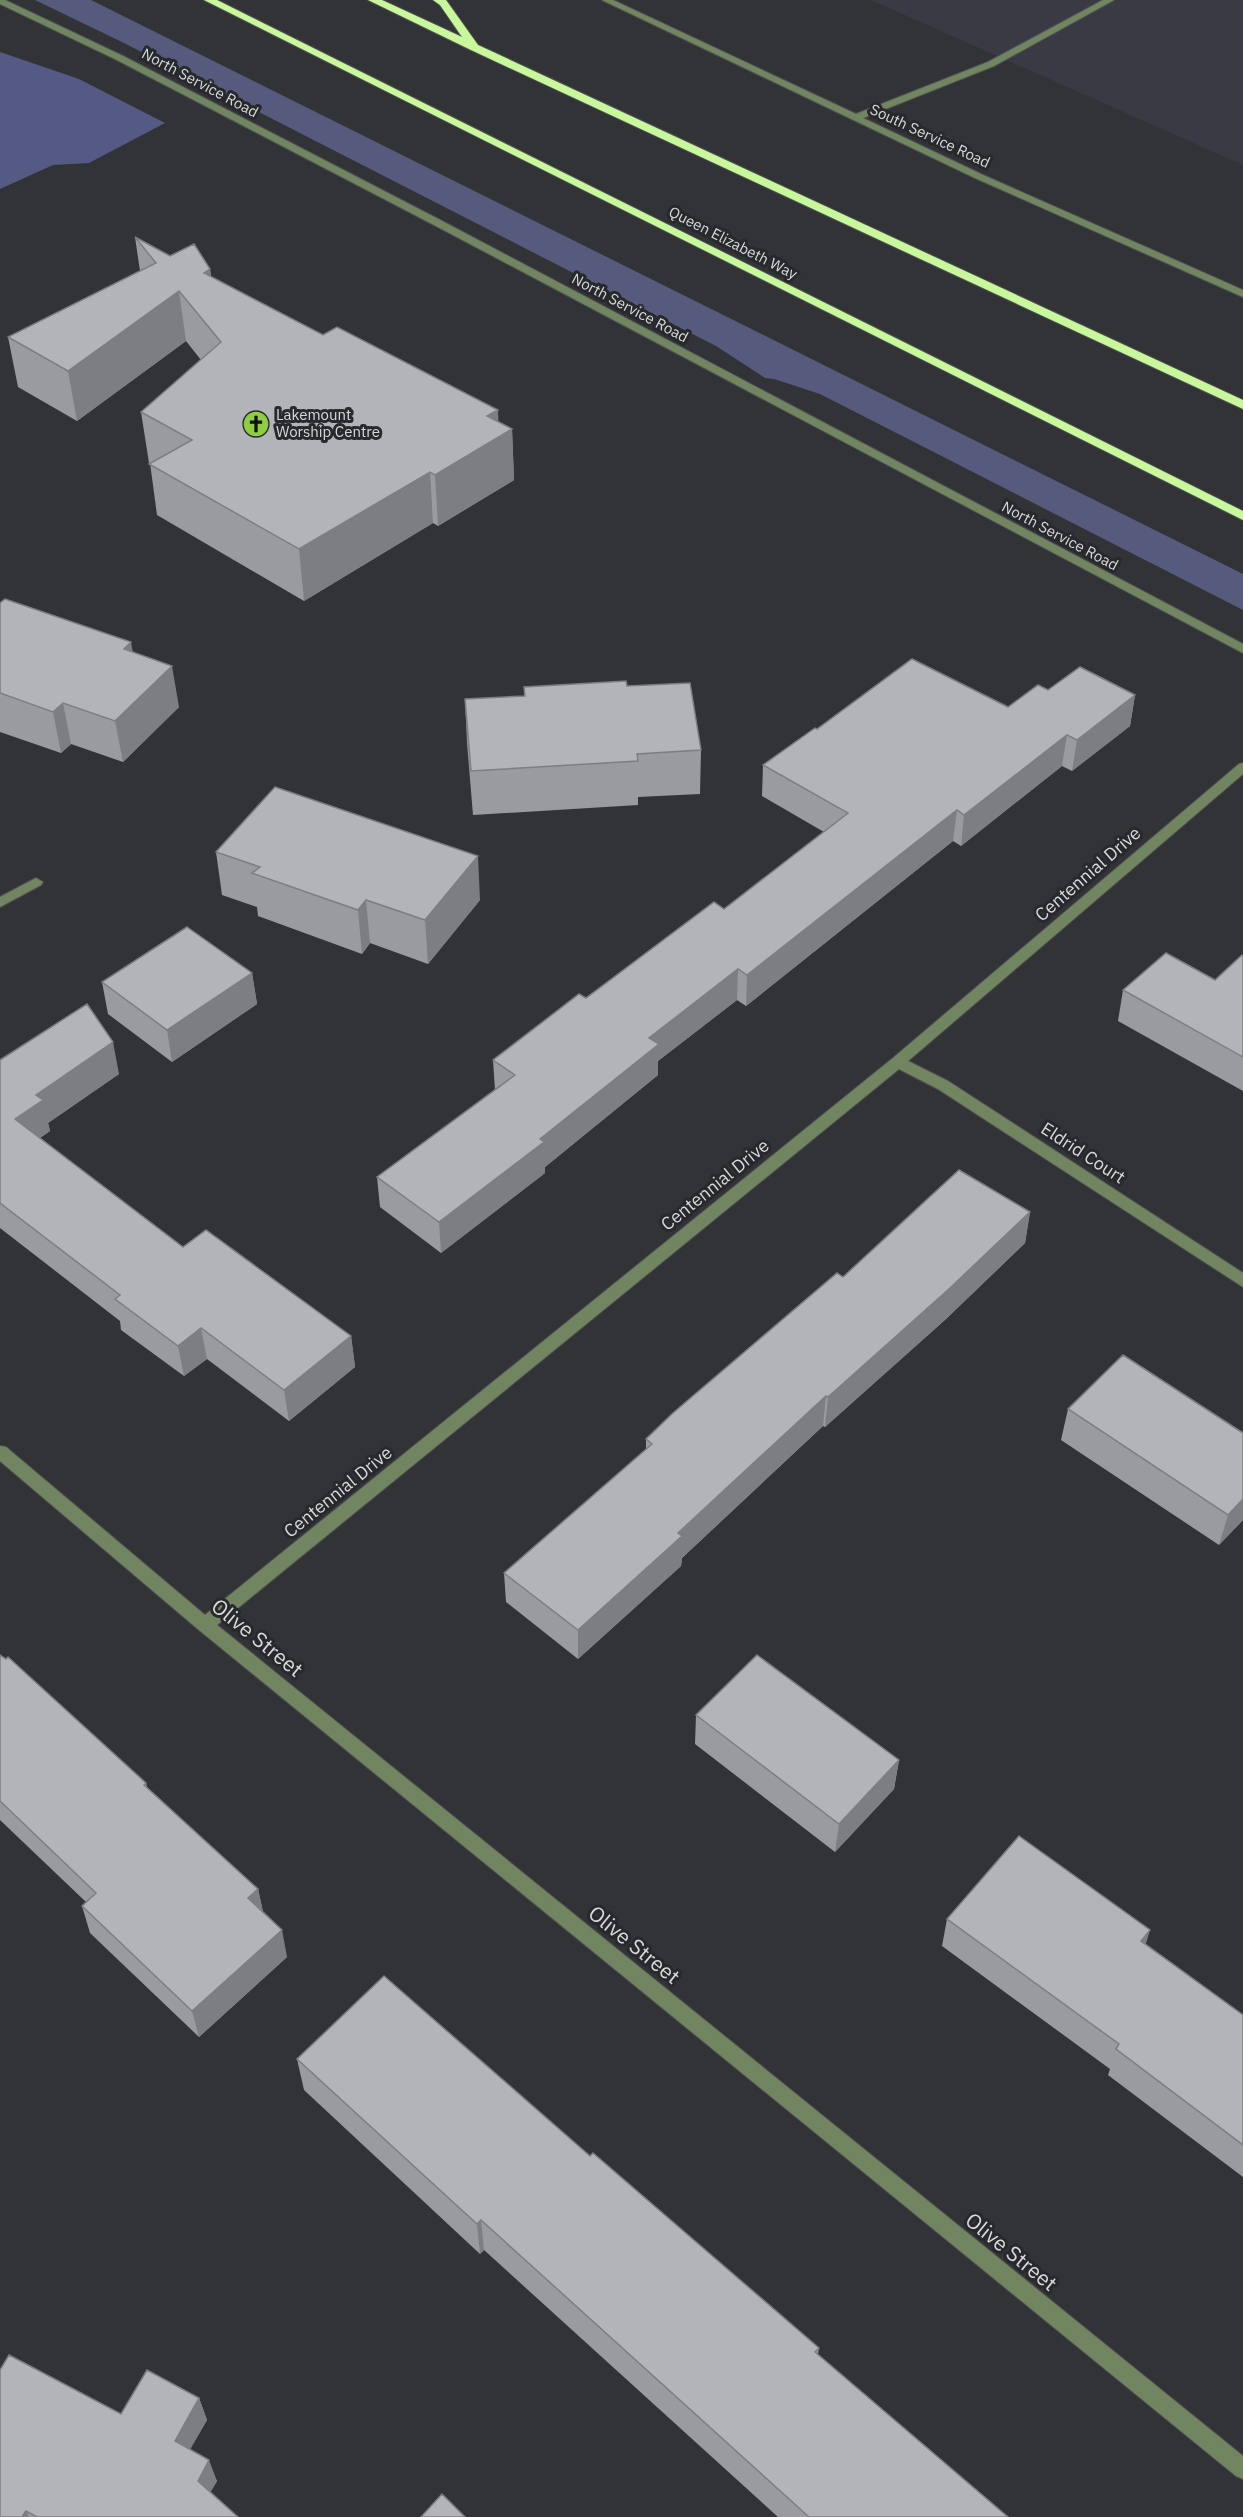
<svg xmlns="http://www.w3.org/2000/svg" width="1243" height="2517" font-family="'IBM Plex Sans',sans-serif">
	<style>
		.built { fill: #393a44 }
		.green { fill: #565b7e }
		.forest { fill: #555a84 }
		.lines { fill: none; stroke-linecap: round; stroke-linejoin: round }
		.minor-casing { stroke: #505154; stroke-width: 2 }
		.highway-casing { stroke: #505154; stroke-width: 2 }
		.minor { fill: #728561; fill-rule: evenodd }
		.highway { fill: #c9f79b; fill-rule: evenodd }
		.wall { fill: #9a9b9e }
		.shaded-wall { fill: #7d7e81 }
		.building { fill: #b3b4b8; stroke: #7d7e81; stroke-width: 1.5 }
		.labels { text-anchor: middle; stroke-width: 6; stroke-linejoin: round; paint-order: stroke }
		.far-street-label { font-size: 15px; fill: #d8d9db; stroke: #28292c }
		.far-poi-label { font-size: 15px; fill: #d8d9db; stroke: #28292c; text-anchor: start }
		.street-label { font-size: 18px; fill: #d8d9db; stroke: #28292c }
		.near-street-label { font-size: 21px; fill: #d8d9db; stroke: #28292c }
	</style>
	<rect width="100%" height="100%" fill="#323336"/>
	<!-- built -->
	<path class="built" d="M871,0H1243V165Z"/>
	<!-- green -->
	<path class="green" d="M35,0H91L1243,574V610L820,394L774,379L765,378L716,346L124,43Z"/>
	<!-- forest -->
	<path class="forest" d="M0,52L79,79L165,123L89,163L53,165L0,189Z"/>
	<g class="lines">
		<defs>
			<path id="minor" d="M0,0H5L123,56L444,222L1243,644V653L436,226L117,60L0,4Z
				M602,0H613L856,114L988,62L1103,0H1114L994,66L863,118L981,174L1243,290V297L975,178Z
				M1243,763V774L908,1061L948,1081L1243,1273V1287L938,1089L899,1069L217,1625L1243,2456V2479L1236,2476L199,1630L0,1461V1446L6,1447L205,1615L893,1058L1239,764Z
				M36,878L43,882L41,885L0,907V897Z"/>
			<path id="highway" d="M204,0H217L1243,511V520Z
				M368,0H382L462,37L440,5L433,0H446L478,45L1243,400V409L471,50Z"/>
		</defs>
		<!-- minor casing -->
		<use href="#minor" class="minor-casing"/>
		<!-- highway casing -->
		<use href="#highway" class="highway-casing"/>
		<!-- minor -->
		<use href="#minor" class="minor"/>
		<!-- highway -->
		<use href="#highway" class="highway"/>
	</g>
	<!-- wall -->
	<path class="wall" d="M135,237L170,256L210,269L211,277L323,335L498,410V421L512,429L514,480L438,526L433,523L304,601L157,515L150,463H149L141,412L201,360L186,341L77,421L18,387L8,337L140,271Z
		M0,603L133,652L179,707L123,762L71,744L61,753L0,732Z
		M627,686L701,750L700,794L638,797V805L473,815L467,743L465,699L524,696V687Z
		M1048,690L1135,695L1130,726L1072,771L1062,766L961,846L953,841L746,1006L737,1000L658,1061V1075L545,1167V1173L441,1253L380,1207L377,1177L495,1090L493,1060L586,998L724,909L824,832L762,796L763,765L817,729L1008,707Z
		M216,852L480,900L428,964L370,943L362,954L258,916L257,907L222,895Z
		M1243,956V1091L1118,1021L1123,990L1215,980Z
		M252,973L257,1004L172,1062L108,1014L102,982Z
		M0,1060L119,1074L48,1123L50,1131L40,1138L183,1247L351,1336L355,1367L289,1421L207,1359L184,1376L121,1330L120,1321L0,1228Z
		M1030,1212L1025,1243L946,1319L825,1427L823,1426L682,1558L681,1566L578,1659L506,1602L504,1573L646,1449V1439L843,1277Z
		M1068,1409L1243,1433V1520L1219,1545L1061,1440Z
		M0,1655L146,1783L147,1787L258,1889L263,1912L287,1957L199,2037L90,1933L82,1906L86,1902L0,1820Z
		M696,1715L899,1760L894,1789L835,1852L695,1744Z
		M947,1919L1146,1944L1243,2015V2177L1108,2075L1110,2069L942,1946Z
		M297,2059L590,2156L819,2348L818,2354L1008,2517H778L484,2250L480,2254L304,2090Z
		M199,2398L207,2420L190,2449L217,2481L210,2492L238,2517H0L121,2414Z"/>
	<!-- shaded-wall -->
	<path class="shaded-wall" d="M210,269L216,319L204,273Z
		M179,291L186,341L77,421L68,371Z
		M498,410L499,437L512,429L514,480L438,526L435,475L487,416Z
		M430,472L433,523L304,601L299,549Z
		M131,642L138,683L124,649Z
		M172,666L179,707L123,762L115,721Z
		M1135,695L1130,726L1072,771L1077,740Z
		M63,703L71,744L61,753L53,712Z
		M1067,735L1062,766L961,846L964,815Z
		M957,810L953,841L746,1006L747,975Z
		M478,856L480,900L428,964L425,920Z
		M366,900L370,943L362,954L358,910Z
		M738,969L737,1000L658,1061V1075L545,1167V1173L441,1253L439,1222L540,1139L649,1038Z
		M252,973L257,1004L172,1062L167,1030Z
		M113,1042L119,1074L48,1123L50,1131L22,1150L15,1119L36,1095Z
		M1030,1212L1025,1243L946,1319L825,1427L828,1397Z
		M201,1328L207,1359L184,1376L178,1346Z
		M351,1336L355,1367L289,1421L284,1390Z
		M826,1396L823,1426L682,1558L681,1566L578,1659V1630L678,1533Z
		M1243,1499V1520L1219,1545L1228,1515Z
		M899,1760L894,1789L835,1852L839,1824Z
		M258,1889L264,1916L248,1898Z
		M282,1930L287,1957L199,2037L192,2011Z
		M1150,1930L1142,1957L1141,1941Z
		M481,2220L484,2250L480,2254L477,2224Z
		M199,2398L207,2420L183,2462L175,2441Z
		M209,2460L217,2481L205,2502L198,2481Z
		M26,2511L29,2517H22Z"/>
	<!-- building -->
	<path class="building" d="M135,237L170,256L194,244L210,269L204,273L323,335L337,327L498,410L487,416L512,429L435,475L430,472L299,549L149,464L192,440L141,412L221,342L179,291L68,371L8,337L156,263Z
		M5,599L131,642L124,649L172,666L115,721L63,703L53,712L0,693V603Z
		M912,659L1008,707L1038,685L1048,690L1080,667L1135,695L1077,740L1067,735L964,815L957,810L747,975L738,969L649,1038L659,1044L540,1139L544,1142L439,1222L377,1177L515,1075L493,1060L579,994L586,998L714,902L724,909L848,813L763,765L815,728L817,729Z
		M626,681L627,686L690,683L701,750L637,754L638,761L471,771L465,699L525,696L524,687Z
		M275,787L478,856L425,920L366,900L358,910L252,873L260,867L216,852Z
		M187,927L252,973L167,1030L102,982Z
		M1166,953L1215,980L1242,955L1243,956V1057L1123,990Z
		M87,1004L113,1042L36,1095L43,1100L15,1119L183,1247L206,1230L351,1336L284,1390L201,1328L178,1346L115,1299L120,1295L0,1203V1060Z
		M959,1170L1030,1212L950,1288L828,1397L826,1396L678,1533L682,1536L578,1630L504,1573L652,1444L646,1439L673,1413L837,1273L843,1277Z
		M1123,1355L1243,1433V1499L1228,1515L1068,1409Z
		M0,1655L6,1659L8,1657L146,1783L144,1785L258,1889L248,1898L282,1930L192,2011L82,1906L96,1893L0,1801Z
		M757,1655L899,1760L839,1824L696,1715Z
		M1019,1836L1150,1930L1141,1941L1243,2015V2145L1116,2049L1119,2044L947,1919Z
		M384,1976L590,2156L593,2153L819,2348L815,2352L1008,2517H809L481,2220L477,2224L297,2059Z
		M9,2355L121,2414L147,2370L199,2398L175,2441L209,2460L198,2481L238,2517H37L26,2511L22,2517H0V2370Z
		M442,2494L465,2517H421Z"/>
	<!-- icons -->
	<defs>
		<symbol id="church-disc" viewBox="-11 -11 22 22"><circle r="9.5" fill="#8fcd41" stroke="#28292c"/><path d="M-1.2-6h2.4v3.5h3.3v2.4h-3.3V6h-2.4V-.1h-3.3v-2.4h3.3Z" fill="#111"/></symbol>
	</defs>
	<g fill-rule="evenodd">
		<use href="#church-disc" x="241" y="409" width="30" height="30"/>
	</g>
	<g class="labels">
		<!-- far-street labels -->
		<g class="far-street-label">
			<text transform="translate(200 83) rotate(28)" y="5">North Service Road</text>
			<text transform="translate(930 136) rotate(25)" y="5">South Service Road</text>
			<text transform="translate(733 243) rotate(27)" y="5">Queen Elizabeth Way</text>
			<text transform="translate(630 308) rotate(28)" y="5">North Service Road</text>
			<text transform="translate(1060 536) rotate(28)" y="5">North Service Road</text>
		</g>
		<!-- far-poi labels -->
		<g class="far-poi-label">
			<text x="276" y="420">Lakemount<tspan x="276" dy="17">Worship Centre</tspan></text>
		</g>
		<!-- street labels -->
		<g class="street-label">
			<text transform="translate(1088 874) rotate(-41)" y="6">Centennial Drive</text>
			<text transform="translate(1083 1153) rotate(33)" y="6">Eldrid Court</text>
			<text transform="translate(715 1185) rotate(-39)" y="6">Centennial Drive</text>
			<text transform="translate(338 1492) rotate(-39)" y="6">Centennial Drive</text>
		</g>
		<!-- near-street labels -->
		<g class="near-street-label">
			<text transform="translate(257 1638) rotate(39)" y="7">Olive Street</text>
			<text transform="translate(634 1945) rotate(39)" y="7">Olive Street</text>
			<text transform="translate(1011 2252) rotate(39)" y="7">Olive Street</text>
		</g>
	</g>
</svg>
